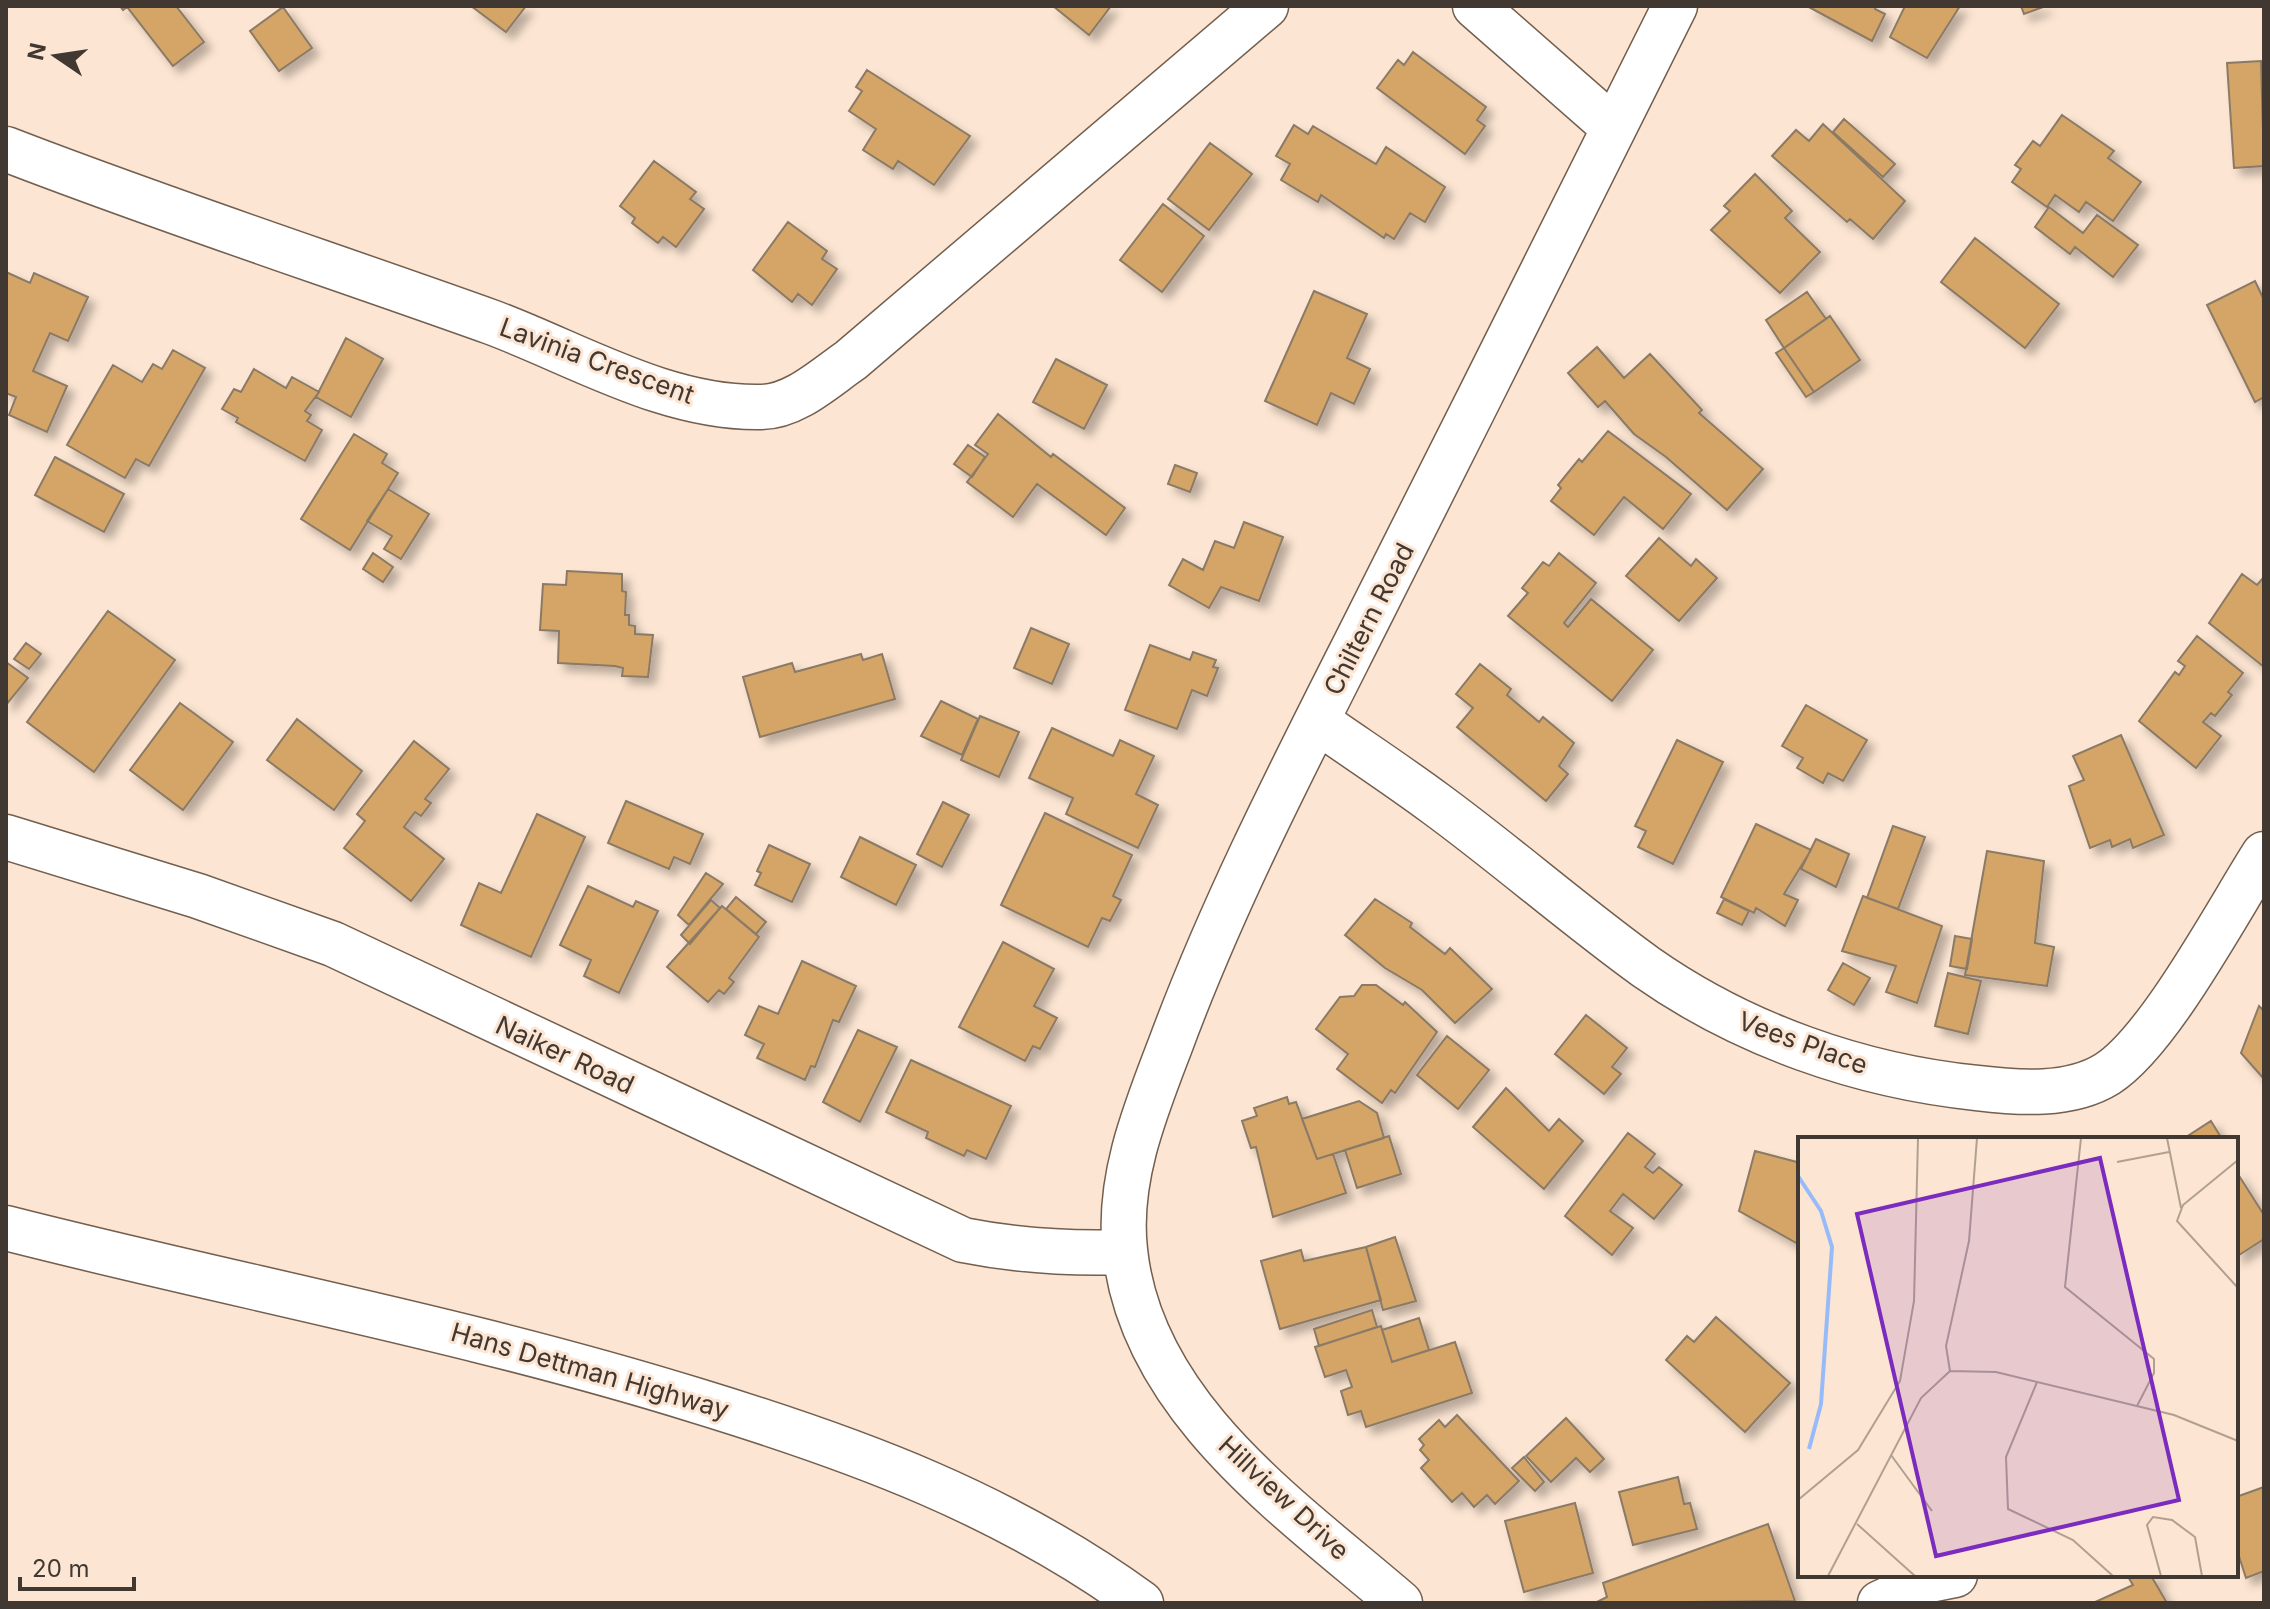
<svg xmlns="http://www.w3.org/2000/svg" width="2270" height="1609" font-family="Inter,sans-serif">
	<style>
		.building { fill: #d4a566; stroke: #8a7a66; stroke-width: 2; filter: url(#shadow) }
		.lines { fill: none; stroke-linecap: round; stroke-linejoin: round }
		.street-casing { stroke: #735f4f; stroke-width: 47 }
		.secondary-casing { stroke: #735f4f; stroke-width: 47 }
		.street { stroke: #fff; stroke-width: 44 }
		.secondary { stroke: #fff; stroke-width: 44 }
		.labels { text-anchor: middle; stroke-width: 6; stroke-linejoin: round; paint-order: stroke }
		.street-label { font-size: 26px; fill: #413831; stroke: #fce5d2 }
		.inset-river { fill: none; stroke: #97bbf9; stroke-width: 4 }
		.inset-road { fill: none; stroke: #b1a092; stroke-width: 2 }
		.view { fill: #7b2cbf; fill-opacity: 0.15; stroke: #7b2cbf; stroke-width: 4 }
		.inset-edge { fill: none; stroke: #413831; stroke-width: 4 }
	</style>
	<defs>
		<filter id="shadow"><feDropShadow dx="7" dy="7" stdDeviation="4" flood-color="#0004"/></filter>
	</defs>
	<rect width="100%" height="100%" fill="#fce5d2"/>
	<!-- building -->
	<path class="building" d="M120,6H176L204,42L173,66L127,7L123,10Z
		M471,6H526L506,32Z
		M1053,6H1111L1089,35Z
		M1807,6H1876L1875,9L1885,14L1872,41Z
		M1905,6H1960L1927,58L1890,37Z
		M2021,6H2046L2024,14Z
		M283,7L312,48L279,71L250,31Z
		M1413,52L1486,107L1477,120L1485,126L1465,154L1377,88L1398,60L1404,65Z
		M2261,61L2264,166L2234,168L2227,63Z
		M867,70L970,136L934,185L898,161L893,169L863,150L876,129L849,111L862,91L856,87Z
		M2062,115L2114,151L2108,158L2141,182L2113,221L2086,202L2079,212L2055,195L2047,207L2012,182L2021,169L2015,165L2033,141L2040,146Z
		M1844,119L1895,164L1883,177L1833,132Z
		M1823,124L1905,201L1873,239L1850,219L1847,222L1772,156L1796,130L1809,141Z
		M1294,125L1308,134L1313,126L1376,164L1386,147L1445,187L1425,222L1410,213L1394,239L1386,234L1384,238L1321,195L1318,202L1281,180L1290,164L1276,156Z
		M1210,143L1252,174L1209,230L1168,199Z
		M654,161L696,192L690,199L704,209L676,247L663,237L658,243L632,223L635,218L620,206Z
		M1755,174L1792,211L1785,218L1820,252L1780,293L1711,230L1730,211L1724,206Z
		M1163,204L1204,236L1162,292L1120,260Z
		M2049,207L2083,233L2097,215L2138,245L2113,277L2075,247L2070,254L2035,227Z
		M788,222L827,251L822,259L837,269L812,305L798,294L792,302L753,270Z
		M1975,238L2059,304L2025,348L1941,282Z
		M6,272L30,283L34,273L88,297L68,341L50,333L33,371L67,386L47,432L9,415L16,397L6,393Z
		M2255,281L2264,300V397L2255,402L2207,305Z
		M1314,291L1367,314L1347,358L1370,369L1354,404L1331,393L1317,425L1265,401Z
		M1807,292L1826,319L1784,348L1766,320Z
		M1830,316L1860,360L1814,392L1784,348Z
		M346,338L383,359L351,417L316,397Z
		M1597,347L1624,378L1650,354L1702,410L1699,413L1763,469L1727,510L1666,457L1634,434L1605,401L1598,407L1568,373Z
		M1784,348L1814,392L1806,397L1776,353Z
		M173,350L205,368L149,466L136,459L125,478L67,445L113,365L142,382L153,364L162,369Z
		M1056,359L1107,385L1084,429L1033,402Z
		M254,369L286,388L292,377L319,392L305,411L311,415L307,421L322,430L305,461L236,422L238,418L222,409L234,389L241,392Z
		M998,414L1051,457L1053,454L1125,508L1106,535L1037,484L1013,517L967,482L988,454L975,445Z
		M1608,431L1691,494L1663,529L1624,497L1594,535L1551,501L1561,488L1558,485L1579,459L1582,462Z
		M354,434L387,454L382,463L398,473L350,550L301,519Z
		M968,445L985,457L972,477L954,464Z
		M55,457L124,494L104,532L35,495Z
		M1175,465L1197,473L1190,492L1168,484Z
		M388,489L429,514L401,559L384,549L392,536L367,521Z
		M1244,522L1283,537L1259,601L1221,587L1209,608L1169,585L1183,559L1203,570L1215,541L1234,548Z
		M1659,538L1691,566L1696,559L1717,578L1679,621L1626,576Z
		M373,553L393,567L383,582L363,569Z
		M1559,553L1596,583L1564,623L1568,627L1591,599L1653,650L1612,701L1508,616L1528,593L1522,588L1543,562L1549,566Z
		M567,571L622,574V591L626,592L625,615H629V625L635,626V634L653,635L648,677L622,676L623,668L615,666L558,663L559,631L540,630L543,584L566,585Z
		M2242,574L2257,585L2264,577V667L2209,623Z
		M108,611L175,660L94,772L27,722Z
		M1031,628L1069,644L1052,684L1014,668Z
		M2197,636L2243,673L2228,692L2232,695L2215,716L2211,713L2203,722L2221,736L2196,768L2139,721L2175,672L2179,675L2185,666L2178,661Z
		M26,643L41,654L29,669L14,659Z
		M1150,645L1190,660L1193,652L1216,660L1213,667L1218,668L1207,696L1192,690L1177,729L1125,710Z
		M861,654L863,660L882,654L895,699L760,737L743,677L792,663L795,672Z
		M6,662L28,678L6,705Z
		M1480,664L1511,689L1507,695L1539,722L1543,717L1574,743L1559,766L1568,774L1546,801L1457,727L1473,708L1456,694Z
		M941,701L978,719L962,755L921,736Z
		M180,703L233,742L183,810L130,770Z
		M1806,705L1867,740L1843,781L1828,773L1823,783L1797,768L1803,758L1782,746Z
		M980,716L1019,732L999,777L961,760Z
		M297,719L362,771L334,810L267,760Z
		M1052,728L1113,756L1120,740L1154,756L1136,794L1158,805L1138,848L1066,814L1073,798L1029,778Z
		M2121,735L2164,835L2133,848L2130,839L2112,847L2110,840L2090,848L2069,786L2084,780L2073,756Z
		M1677,740L1723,762L1673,864L1638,847L1646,831L1635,826Z
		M414,741L449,769L425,799L431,803L421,816L415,812L404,827L444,859L411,901L344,848L365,821L357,814Z
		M626,801L703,834L690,864L674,857L669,869L608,843Z
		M943,802L969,815L942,867L917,854Z
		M1045,813L1132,855L1113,896L1121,900L1110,921L1102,918L1088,947L1001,905Z
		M537,814L585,837L531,957L461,925L479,883L501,893Z
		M1756,824L1811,850L1784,894L1798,900L1785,926L1756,908L1754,913L1721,897Z
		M1893,826L1925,837L1898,909L1867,898Z
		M860,837L916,865L896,905L841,877Z
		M1816,839L1849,854L1836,887L1801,869Z
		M769,845L810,864L792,902L755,885L761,873L757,871Z
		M1987,851L2044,861L2035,943L2054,947L2047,986L1965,975Z
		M706,873L723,884L689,925L678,915Z
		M588,886L633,907L636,901L658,911L619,993L584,976L591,960L560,945Z
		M1863,896L1942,926L1917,1003L1886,992L1896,966L1842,951Z
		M736,897L766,922L756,934L726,909Z
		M1375,899L1412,923L1410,927L1445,954L1450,948L1492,989L1455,1023L1422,990L1385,968L1345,935Z
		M1724,899L1749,911L1742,925L1717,913Z
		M711,900L720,908L690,944L681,935Z
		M722,906L759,937L729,978L734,982L724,994L719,990L708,1002L667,967Z
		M1955,936L1972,939L1967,969L1950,966Z
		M1003,942L1054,969L1034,1006L1057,1018L1040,1049L1033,1046L1025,1061L959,1027Z
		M802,961L856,986L839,1022L833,1020L815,1067L811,1066L805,1080L757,1058L764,1044L745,1035L759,1006L778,1014Z
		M1843,963L1870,978L1854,1005L1828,990Z
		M1948,973L1981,981L1968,1034L1935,1026Z
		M1362,985H1376L1403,1005L1405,1002L1437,1032L1395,1093L1391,1090L1382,1103L1337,1069L1348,1054L1316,1029L1340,997L1354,996Z
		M2259,1006L2264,1011V1079L2241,1053Z
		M1586,1015L1627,1048L1612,1067L1621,1074L1604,1094L1555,1054Z
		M858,1030L897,1047L860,1122L823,1102Z
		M1447,1036L1489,1070L1458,1109L1417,1075Z
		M911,1060L1011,1106L986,1159L967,1150L964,1156L926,1138L928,1132L886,1112Z
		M1506,1088L1549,1131L1559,1119L1583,1141L1544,1189L1473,1127Z
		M1287,1097L1289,1104L1296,1102L1317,1159L1333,1154L1346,1193L1273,1217L1256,1147L1251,1148L1242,1121L1257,1116L1254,1108Z
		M1359,1101L1377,1113L1384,1138L1317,1159L1302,1119Z
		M2211,1121L2222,1139H2183Z
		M1628,1133L1655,1154L1645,1167L1653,1173L1659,1167L1682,1185L1654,1219L1623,1194L1610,1211L1633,1228L1612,1255L1565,1216Z
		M1389,1136L1401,1174L1357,1188L1345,1150Z
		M1755,1151L1797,1162L1800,1157V1245L1739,1211Z
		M2236,1171L2264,1215V1239L2236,1257Z
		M1395,1237L1416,1301L1383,1310L1366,1247Z
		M1366,1247L1381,1300L1280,1329L1261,1261L1301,1250L1304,1261Z
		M1372,1310L1377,1327L1319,1346L1314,1329Z
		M1716,1317L1790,1383L1745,1432L1666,1360L1687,1336L1694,1342Z
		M1419,1318L1429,1350L1392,1362L1382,1330Z
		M1381,1326L1392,1362L1455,1342L1472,1393L1366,1427L1361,1411L1348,1415L1341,1391L1352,1387L1346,1370L1325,1377L1315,1347Z
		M1457,1415L1519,1481L1495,1504L1487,1495L1474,1507L1462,1493L1452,1502L1421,1468L1429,1460L1420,1450L1424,1445L1419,1439L1439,1420L1445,1427Z
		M1566,1418L1604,1459L1590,1472L1576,1458L1551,1482L1526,1456Z
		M1524,1457L1544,1482L1535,1491L1512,1468Z
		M1678,1477L1684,1504L1690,1503L1697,1529L1633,1545L1619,1492Z
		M2264,1487V1571L2246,1578L2236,1547V1497Z
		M1575,1503L1593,1573L1524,1592L1505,1521Z
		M1768,1524L1795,1601L1595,1603L1607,1597L1603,1583Z
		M2127,1575H2160L2153,1579L2167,1603H2093L2133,1585Z"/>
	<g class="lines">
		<defs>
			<path id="street" d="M1475,6L1614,128
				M6,149C166,211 329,264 491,322C577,354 666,409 761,407C794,407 825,378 851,360L1266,6
				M1317,721C1357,749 1397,775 1436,804C1507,856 1574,915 1646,967C1743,1035 1860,1076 1977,1088C2018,1093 2070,1097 2107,1074C2159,1041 2228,910 2264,854
				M6,837L198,896L333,944L963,1240C1018,1251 1069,1254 1125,1252
				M1400,1603C1291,1509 1141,1407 1125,1250C1117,1180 1145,1111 1170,1046C1228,889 1308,739 1383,589C1481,395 1578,200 1675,6
				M1880,1603L1930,1580L1955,1575"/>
			<path id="secondary" d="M6,1228C237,1287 470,1330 698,1401C858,1450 1005,1504 1141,1603"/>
		</defs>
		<!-- street casing -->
		<use href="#street" class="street-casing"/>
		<!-- secondary casing -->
		<use href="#secondary" class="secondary-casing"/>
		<!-- street -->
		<use href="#street" class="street"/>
		<!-- secondary -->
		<use href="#secondary" class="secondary"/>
	</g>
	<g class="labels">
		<!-- street labels -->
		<g class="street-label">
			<text transform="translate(597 361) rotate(20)" y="9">Lavinia Crescent</text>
			<text transform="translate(1369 619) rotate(-63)" y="9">Chiltern Road</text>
			<text transform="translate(1803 1043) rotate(20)" y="9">Vees Place</text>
			<text transform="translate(565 1055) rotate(25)" y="9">Naiker Road</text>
			<text transform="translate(590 1371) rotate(16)" y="9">Hans Dettman Highway</text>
			<text transform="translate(1284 1498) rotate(43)" y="9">Hillview Drive</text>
		</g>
	</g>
	<!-- overview -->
	<g transform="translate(1798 1137)">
		<rect width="440" height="440" fill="#fce5d2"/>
		<path class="inset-river" d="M0,39L23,74L34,110L23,267L11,312"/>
		<path class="inset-road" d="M283,1L267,150L356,222V236L339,269M369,1L383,71M440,23L385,68L379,84L440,151M319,25L371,15M152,234L148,209L171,104L179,1M239,245L208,320L210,372L275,403L315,439M93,318L134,374M0,363L60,313L102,244L116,164L120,1M59,387L117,439M30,439L123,261L152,234L198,235L376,278L440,304M363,439L349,388L355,380L374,383L397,400L404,439"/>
		<path class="view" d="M302,21L381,363L138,419L59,77Z"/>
		<rect width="440" height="440" class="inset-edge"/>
	</g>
	<!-- border -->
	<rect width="2270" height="1609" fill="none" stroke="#413831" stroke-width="16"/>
	<!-- north arrow -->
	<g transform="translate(56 56) rotate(283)" stroke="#fce5d2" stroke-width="6" paint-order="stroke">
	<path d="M0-6L14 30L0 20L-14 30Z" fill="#413831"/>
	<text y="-12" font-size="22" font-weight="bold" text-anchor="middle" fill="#413831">N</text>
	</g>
	<!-- scale -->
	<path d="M20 1577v12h114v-12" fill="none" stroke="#413831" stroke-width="4"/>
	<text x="32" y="1577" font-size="24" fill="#413831" stroke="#fce5d2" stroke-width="6" paint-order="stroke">20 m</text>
</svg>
